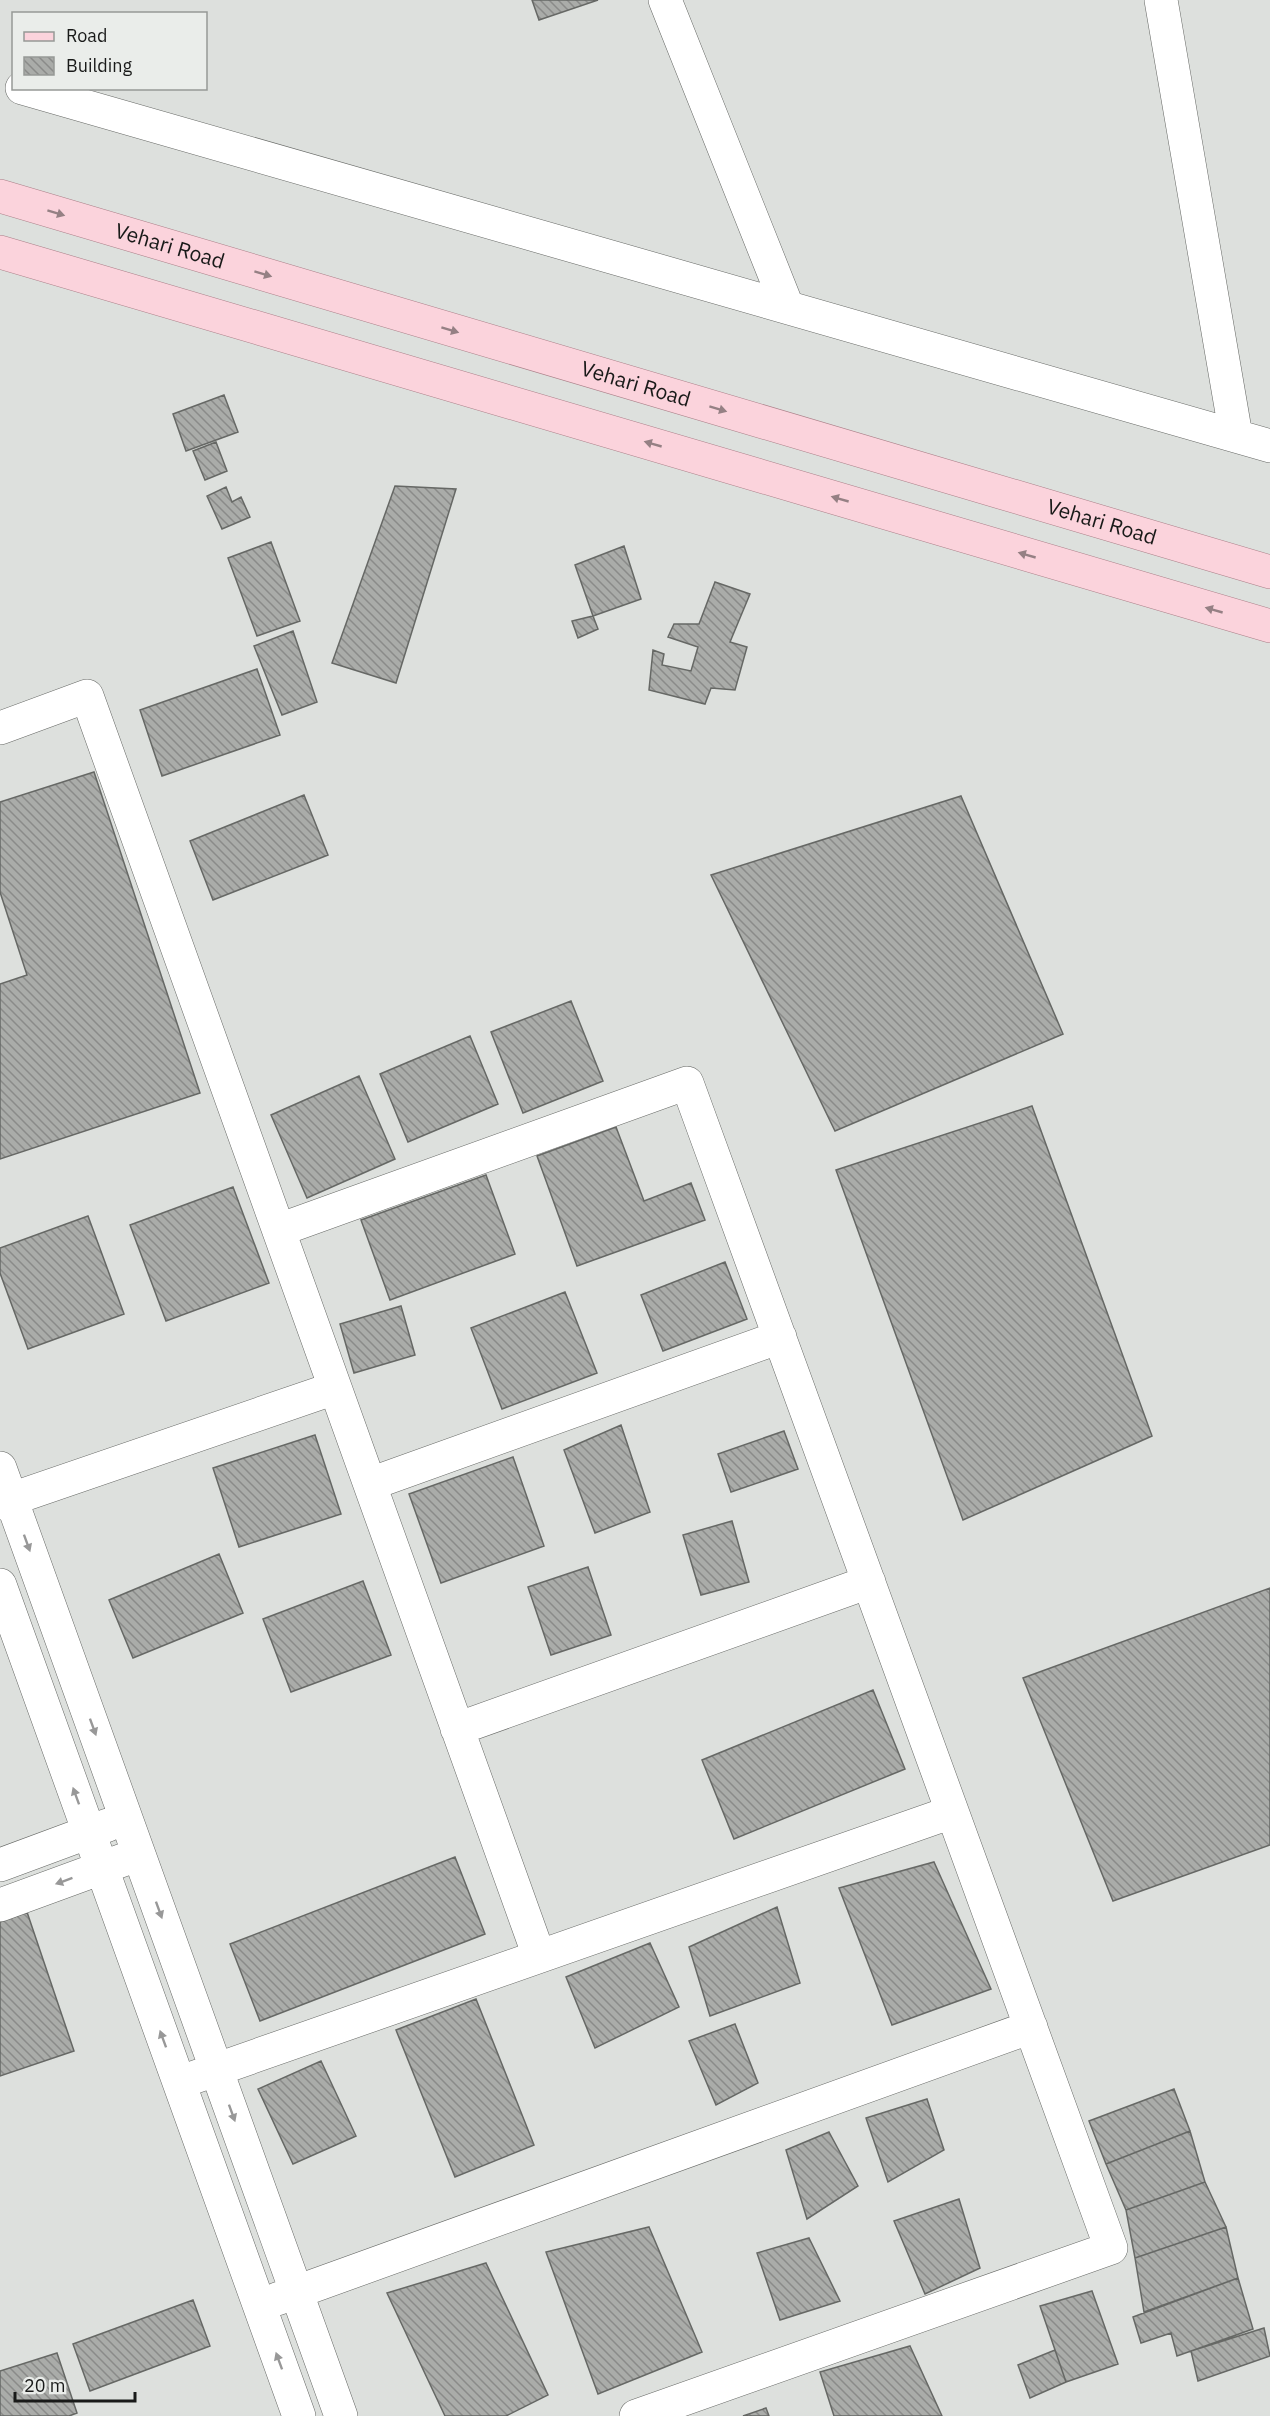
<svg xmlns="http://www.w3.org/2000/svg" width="1270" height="2416" font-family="'IBM Plex Sans',sans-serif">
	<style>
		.building { fill: url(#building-back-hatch); stroke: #666865; stroke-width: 1.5 }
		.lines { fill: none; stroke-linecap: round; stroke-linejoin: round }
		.street-casing { stroke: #676966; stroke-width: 34 }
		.primary-casing { stroke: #aa7f88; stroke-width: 34 }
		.street { stroke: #fff; stroke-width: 33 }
		.primary { stroke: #fbd3dc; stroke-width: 33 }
		.oneway { fill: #958084 }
		.oneway2 { fill: #989898 }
		.labels { text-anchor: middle; stroke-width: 6; stroke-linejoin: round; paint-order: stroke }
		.street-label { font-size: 21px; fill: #191a19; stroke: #eaedea }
	</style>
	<defs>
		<pattern id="building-back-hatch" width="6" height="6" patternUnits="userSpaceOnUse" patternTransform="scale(1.5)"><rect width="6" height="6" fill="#aaaca9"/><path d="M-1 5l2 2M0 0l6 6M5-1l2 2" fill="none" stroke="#8a8b89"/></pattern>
	</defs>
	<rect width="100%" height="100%" fill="#dde0dd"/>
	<!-- building -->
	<path class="building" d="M532,0H598L539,20Z
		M224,395L238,432L186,451L173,414Z
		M216,442L227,471L205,480L193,451Z
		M395,486L456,489L396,683L332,663Z
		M226,487L232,502L241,497L250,517L222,529L207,496Z
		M271,542L300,621L257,636L228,558Z
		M624,546L641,599L593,616L575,565Z
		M715,582L750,594L730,642L747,647L735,690L711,688L705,704L649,690L653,650L664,654L662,665L691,671L698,647L668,637L674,624H699Z
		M593,616L598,629L578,638L572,621Z
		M293,631L317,702L282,715L254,646Z
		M257,669L280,735L162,776L140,710Z
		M94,772L200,1093L0,1159V984L27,975L0,892V802Z
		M304,795L328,855L213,900L190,841Z
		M961,796L1063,1034L835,1131L711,875Z
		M571,1001L603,1081L523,1113L491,1032Z
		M470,1036L498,1104L408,1142L380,1074Z
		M359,1076L395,1159L307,1198L271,1115Z
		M1032,1106L1152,1436L963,1520L836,1170Z
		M616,1127L644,1201L691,1183L705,1220L577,1266L537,1156Z
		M486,1175L515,1254L390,1300L361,1220Z
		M233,1187L269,1283L166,1321L130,1225Z
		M88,1216L124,1314L28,1349L0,1273V1248Z
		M725,1262L747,1319L663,1351L641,1295Z
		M565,1292L597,1373L502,1409L471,1328Z
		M401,1306L415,1355L354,1373L340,1324Z
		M621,1425L650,1512L595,1533L564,1450Z
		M784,1431L798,1469L731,1492L718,1454Z
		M315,1435L341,1514L239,1547L213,1468Z
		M513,1457L544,1546L441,1583L409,1494Z
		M732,1521L749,1582L701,1595L683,1535Z
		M219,1554L243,1613L133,1658L109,1600Z
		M588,1567L611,1635L551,1655L528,1587Z
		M363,1581L391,1655L291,1692L263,1619Z
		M1270,1588V1845L1113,1901L1023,1678Z
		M873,1690L905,1769L734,1839L702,1760Z
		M455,1857L485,1934L260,2021L230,1944Z
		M934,1862L991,1989L892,2025L839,1888Z
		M777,1907L800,1983L710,2016L689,1947Z
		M27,1912L74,2051L0,2076V1922Z
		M650,1943L679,2007L595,2048L566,1977Z
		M476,1999L534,2145L455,2177L396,2030Z
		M735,2024L758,2083L716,2105L689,2041Z
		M321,2061L356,2136L293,2164L258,2089Z
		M1174,2089L1190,2131L1106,2164L1089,2121Z
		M927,2099L944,2150L888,2182L866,2118Z
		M1190,2131L1205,2182L1126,2210L1106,2164Z
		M829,2132L858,2186L807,2219L786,2150Z
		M1205,2182L1226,2227L1135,2258L1126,2210Z
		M959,2199L980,2268L925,2294L894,2221Z
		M649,2227L702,2352L598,2394L546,2252Z
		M1226,2227L1238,2278L1144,2312L1135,2258Z
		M809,2238L840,2301L780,2320L757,2253Z
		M486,2263L548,2395L506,2416H445L387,2293Z
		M1238,2278L1253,2329L1177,2356L1171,2333L1141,2343L1133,2317Z
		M1092,2291L1118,2364L1066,2382L1040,2306Z
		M193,2300L210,2346L90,2391L73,2344Z
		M1264,2328L1270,2356L1198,2381L1191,2351Z
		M910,2346L942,2416H834L820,2372Z
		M1055,2350L1066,2382L1030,2398L1018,2365Z
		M57,2353L77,2413L69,2416H0V2371Z
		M766,2408L769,2416H743Z"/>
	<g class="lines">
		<defs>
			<path id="street" d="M665,0L787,306
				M1161,0L1236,436
				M22,88L1270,446
				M0,728L87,696L539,1956
				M279,1230L687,1083L1111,2248L636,2416
				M0,1468L341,2416
				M370,1484L780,1337
				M0,1503L335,1388
				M0,1585L299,2416
				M457,1729L869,1582
				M0,1865L108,1825
				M0,1905L123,1860
				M195,2077L952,1812
				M277,2299L1031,2027"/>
			<g id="primary">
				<path id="s1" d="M0,196L1270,572"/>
				<path d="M0,252L1270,626"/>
			</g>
		</defs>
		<!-- street casing -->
		<use href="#street" class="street-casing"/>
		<!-- primary casing -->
		<use href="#primary" class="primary-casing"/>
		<!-- street -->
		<use href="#street" class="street"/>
		<!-- primary -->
		<use href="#primary" class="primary"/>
	</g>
	<!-- one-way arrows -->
	<defs><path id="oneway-solid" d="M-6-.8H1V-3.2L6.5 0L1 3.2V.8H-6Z" transform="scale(1.5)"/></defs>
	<g class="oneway">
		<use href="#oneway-solid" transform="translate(56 213) rotate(17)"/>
		<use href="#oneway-solid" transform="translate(263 274) rotate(17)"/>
		<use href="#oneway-solid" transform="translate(450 330) rotate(17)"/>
		<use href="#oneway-solid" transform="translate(718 409) rotate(17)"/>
		<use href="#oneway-solid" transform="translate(653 444) rotate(-164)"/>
		<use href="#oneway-solid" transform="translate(840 499) rotate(-164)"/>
		<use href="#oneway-solid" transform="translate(1027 555) rotate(-164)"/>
		<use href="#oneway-solid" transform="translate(1214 610) rotate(-164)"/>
	</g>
	<g class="oneway2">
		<use href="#oneway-solid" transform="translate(27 1543) rotate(70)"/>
		<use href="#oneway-solid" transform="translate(93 1727) rotate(70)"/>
		<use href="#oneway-solid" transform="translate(76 1796) rotate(-110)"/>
		<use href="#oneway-solid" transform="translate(64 1881) rotate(160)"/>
		<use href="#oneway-solid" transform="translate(159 1910) rotate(70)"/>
		<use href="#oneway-solid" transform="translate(163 2039) rotate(-110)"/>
		<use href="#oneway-solid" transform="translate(232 2113) rotate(70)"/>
		<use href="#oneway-solid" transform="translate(279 2361) rotate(-110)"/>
	</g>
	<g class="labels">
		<!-- street labels -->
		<g class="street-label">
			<text dy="7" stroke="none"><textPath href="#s1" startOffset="177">Vehari Road</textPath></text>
			<text dy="7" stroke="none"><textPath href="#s1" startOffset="663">Vehari Road</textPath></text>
			<text dy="7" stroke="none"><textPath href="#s1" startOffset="1149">Vehari Road</textPath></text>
		</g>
	</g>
	<!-- legend -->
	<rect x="12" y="12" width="195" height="78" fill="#eaedea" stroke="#969996" stroke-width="1.5"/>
	<rect x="24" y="32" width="30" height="9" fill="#fbd3dc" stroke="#969996" stroke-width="1.5"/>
	<text x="66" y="42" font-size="18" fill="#191a19">Road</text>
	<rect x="24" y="57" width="30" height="18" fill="url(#building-back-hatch)" stroke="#969996" stroke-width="1.5"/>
	<text x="66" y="72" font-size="18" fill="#191a19">Building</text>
	<!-- scale -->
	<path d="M15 2392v9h120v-9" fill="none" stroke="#191a19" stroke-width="3"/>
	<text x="24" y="2392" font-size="18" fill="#191a19" stroke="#eaedea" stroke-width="4.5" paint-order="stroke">20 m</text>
</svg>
